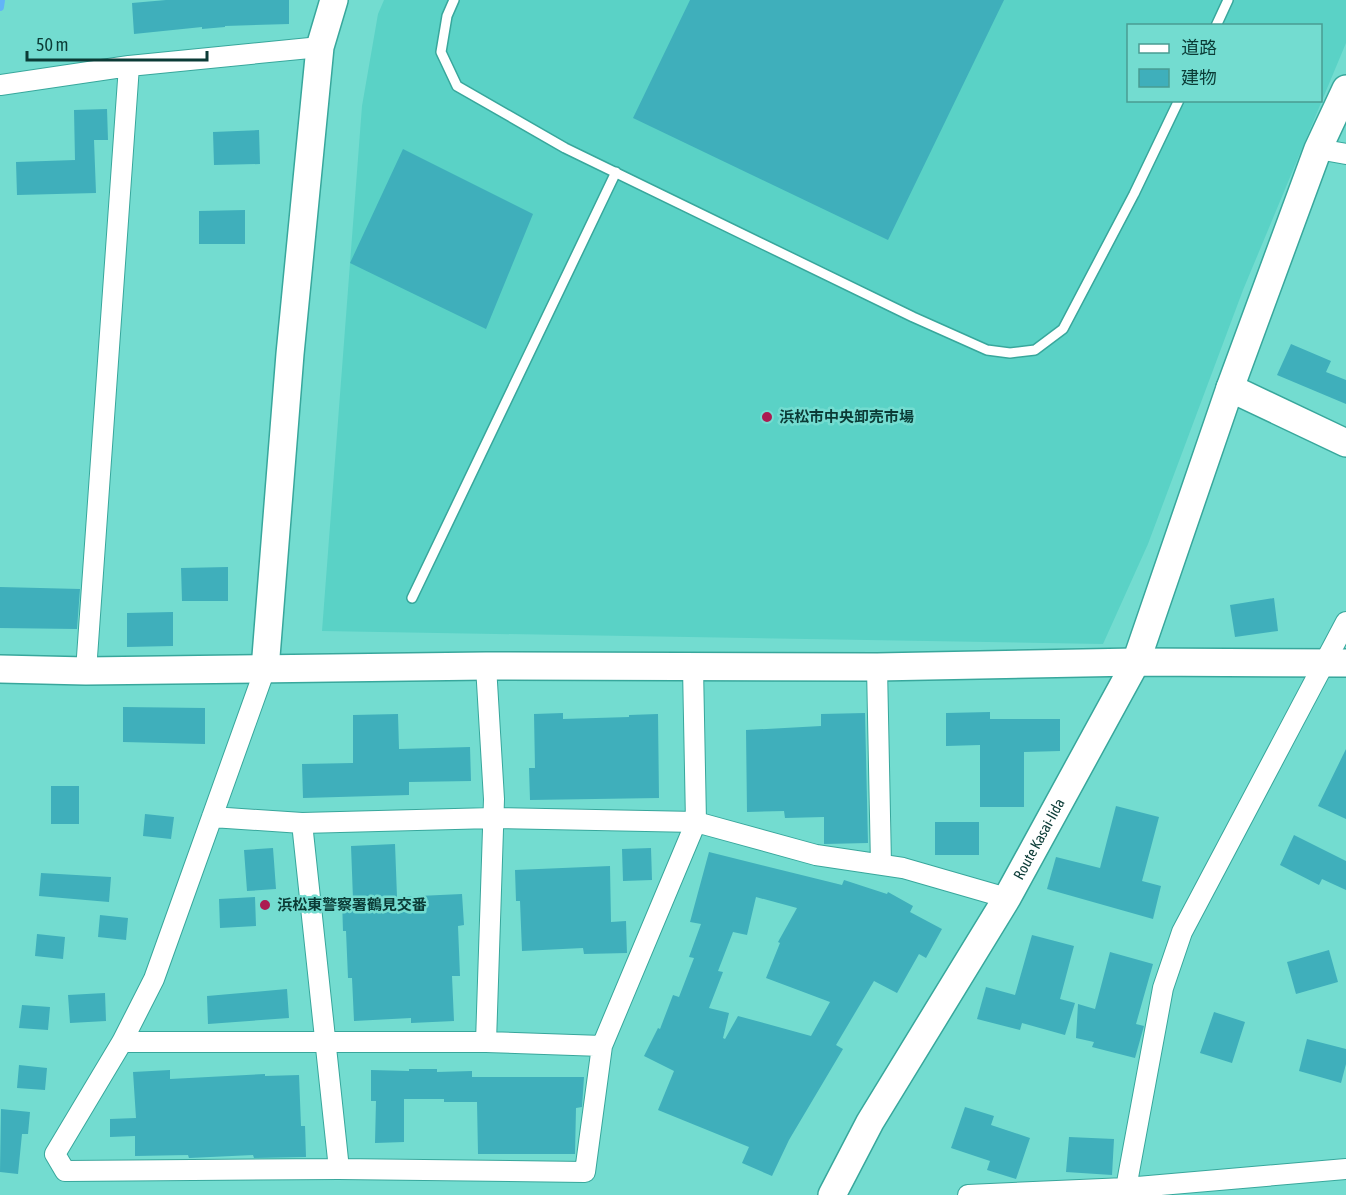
<svg xmlns="http://www.w3.org/2000/svg" width="1346" height="1195" font-family="'Asap Condensed','Noto Sans JP',sans-serif">
	<style>
		.built { fill: #5ad2c6; fill-rule: evenodd }
		.lines { fill: none; stroke-linecap: round; stroke-linejoin: round }
		.stream { stroke: #62b4f8; stroke-width: 8 }
		.building { fill: #3fafbb; fill-rule: evenodd }
		.lane-casing { stroke: #38a79c; stroke-width: 12 }
		.street-casing { stroke: #38a79c; stroke-width: 22 }
		.secondary-casing { stroke: #38a79c; stroke-width: 30 }
		.lane { stroke: #fff; stroke-width: 9 }
		.street { stroke: #fff; stroke-width: 20 }
		.secondary { stroke: #fff; stroke-width: 27 }
		.poi-dot { fill: #ac1b51; stroke: #73dcd0; stroke-width: 2 }
		.labels { text-anchor: middle; stroke-width: 5; stroke-linejoin: round; paint-order: stroke }
		.poi-label { font-size: 15px; font-weight: bold; fill: #0b3b36; stroke: #73dcd0; text-anchor: start }
		.street-label { font-size: 15px; fill: #0b3b36; stroke: #73dcd0 }
	</style>
	<rect width="100%" height="100%" fill="#73dcd0"/>
	<!-- built -->
	<path class="built" d="M384,0H1346V43L1243,290L1148,544L1103,644L322,631L362,106L378,14ZM1128,26H1320V100H1128Z"/>
	<g class="lines">
		<!-- stream -->
		<path class="stream" d="M0,7L1,0"/>
	</g>
	<!-- building -->
	<path class="building" d="M166,0H289V24L225,26V27L202,29V27L134,34L132,3Z
		M690,0H1004L888,240L633,118Z
		M107,109L108,140H94L96,193L17,195L16,162L75,160L74,110Z
		M259,130L260,164L214,165L213,132Z
		M403,149L533,214L486,329L350,263Z
		M245,210V244H199V211Z
		M1291,344L1331,361L1326,372L1346,380V404L1277,375Z
		M228,567V601H182L181,568Z
		M0,587L80,589L77,629L0,628Z
		M1274,598L1278,631L1235,637L1230,605Z
		M173,612V646L127,647V613Z
		M123,707L205,708V744L123,742Z
		M990,712V719H1060V751L1024,752V807H980V745L946,746V713Z
		M563,713V719L629,717V715L658,714L659,798L530,800L529,768H535L534,714Z
		M865,713L868,843L824,844V817L785,818L784,811L747,812L746,730L821,726V714Z
		M398,714L399,749L470,747L471,781L409,782V795L303,798L302,764L353,763V715Z
		M1346,749V819L1318,806Z
		M51,786H79V824H51Z
		M1116,806L1159,817L1142,881L1161,886L1153,919L1047,889L1056,857L1100,868Z
		M145,814L174,817L171,839L143,836Z
		M935,822H979V855H935Z
		M1294,835L1346,861V890L1322,879L1319,885L1280,865Z
		M395,844L397,897L462,894L464,925L458,926L460,976H452L454,1021L411,1023V1018L354,1021L352,978H348L346,931H343L342,900L353,899L351,846Z
		M273,848L276,889L247,891L244,850Z
		M651,848L652,880L623,881L622,849Z
		M709,852L842,885L844,880L887,894L888,892L913,906L910,912L942,929L926,958L919,954L897,993L874,981L836,1045L843,1049L789,1140L772,1176L742,1163L749,1147L658,1110L674,1071L644,1056L658,1028L660,1029L673,995L679,997L694,958L689,957L701,924L690,922ZM756,897L797,908L778,942L780,943L766,978L830,1002L811,1036L738,1016L725,1039L723,1038L729,1013L709,1008L723,972L718,971L733,932L747,935Z
		M610,866L611,922L626,921L627,953L584,954L583,948L522,951L520,901H516L515,870Z
		M41,873L111,877L109,902L39,896Z
		M255,897L256,926L220,928L219,899Z
		M100,915L128,918L126,940L98,937Z
		M37,934L65,937L63,959L35,956Z
		M1032,935L1074,946L1060,999L1075,1003L1065,1035L1022,1023L1020,1030L977,1019L986,987L1015,995Z
		M1329,950L1338,982L1296,994L1287,962Z
		M1110,952L1153,964L1136,1024L1144,1026L1135,1058L1092,1047L1094,1042L1076,1038L1078,1004L1095,1009Z
		M287,989L289,1018L208,1024L207,996Z
		M105,993L106,1021L70,1023L68,995Z
		M22,1005L50,1007L48,1030L19,1028Z
		M1214,1012L1245,1022L1232,1063L1200,1053Z
		M1307,1039L1346,1049V1064L1341,1083L1299,1071Z
		M19,1065L47,1068L45,1090L17,1088Z
		M409,1069H437V1072L472,1071V1077H584L582,1107L576,1108L575,1154H478L477,1102H444V1099H404V1142L375,1143L376,1101H371V1070L409,1071Z
		M170,1070V1079L265,1074V1076L299,1075L301,1126H305L306,1157L254,1158L253,1155L189,1158L188,1155L135,1156V1136L110,1137V1119L136,1118L133,1072Z
		M965,1107L994,1116L991,1125L1030,1138L1016,1179L987,1170L990,1161L951,1148Z
		M1,1109L30,1112L28,1134H22L18,1174L0,1172Z
		M1069,1137L1114,1139L1112,1175L1066,1172Z"/>
	<g class="lines">
		<defs>
			<path id="lane" d="M454,0L447,16L441,52L457,86L565,148L913,317L987,350L1010,353L1035,350L1063,329L1134,194L1179,100
				M1216,26L1228,0
				M412,598L616,172"/>
			<path id="street" d="M0,85L129,66L320,47
				M1318,149L1346,154
				M1346,622L1182,932L1163,988L1126,1188L1346,1169
				M486,666L494,799L486,1042
				M877,667L881,865
				M265,669L154,979L122,1042L55,1154L65,1171L339,1169L585,1172L602,1046L696,822L693,667
				M86,671L129,66
				M212,817L302,823L493,818L696,822L816,855L903,868L1007,898
				M302,823L339,1169
				M122,1042H486L602,1046
				M968,1195L1126,1188V1195"/>
			<g id="secondary">
				<path d="M1230,388L1346,443"/>
				<path d="M0,669L86,671L486,666L877,667L1136,662L1346,663"/>
				<path d="M265,669L290,354L320,47L334,0"/>
				<path id="s1" d="M832,1195L870,1122L1007,898L1136,662L1230,388L1318,149L1346,89"/>
			</g>
		</defs>
		<!-- lane casing -->
		<use href="#lane" class="lane-casing"/>
		<!-- street casing -->
		<use href="#street" class="street-casing"/>
		<!-- secondary casing -->
		<use href="#secondary" class="secondary-casing"/>
		<!-- lane -->
		<use href="#lane" class="lane"/>
		<!-- street -->
		<use href="#street" class="street"/>
		<!-- secondary -->
		<use href="#secondary" class="secondary"/>
	</g>
	<!-- markers -->
	<g class="poi-dot">
		<circle cx="767" cy="417" r="6"/>
		<circle cx="265" cy="905" r="6"/>
	</g>
	<g class="labels">
		<!-- poi labels -->
		<g class="poi-label">
			<text x="779" y="422">浜松市中央卸売市場</text>
			<text x="277" y="910">浜松東警察署鶴見交番</text>
		</g>
		<!-- street labels -->
		<g class="street-label">
			<text dy="5" stroke="none"><textPath href="#s1" startOffset="412">Route Kasai-Iida</textPath></text>
		</g>
	</g>
	<!-- legend -->
	<rect x="1127" y="24" width="195" height="78" fill="#73dcd0" stroke="#499c92" stroke-width="1.5"/>
	<rect x="1139" y="44" width="30" height="9" fill="#ffffff" stroke="#499c92" stroke-width="1.5"/>
	<text x="1181" y="54" font-size="18" fill="#0b3b36">道路</text>
	<rect x="1139" y="69" width="30" height="18" fill="#3fafbb" stroke="#499c92" stroke-width="1.5"/>
	<text x="1181" y="84" font-size="18" fill="#0b3b36">建物</text>
	<!-- scale -->
	<path d="M27 51v9h180v-9" fill="none" stroke="#0b3b36" stroke-width="3"/>
	<text x="36" y="51" font-size="18" fill="#0b3b36" stroke="#73dcd0" stroke-width="4.5" paint-order="stroke">50 m</text>
</svg>
